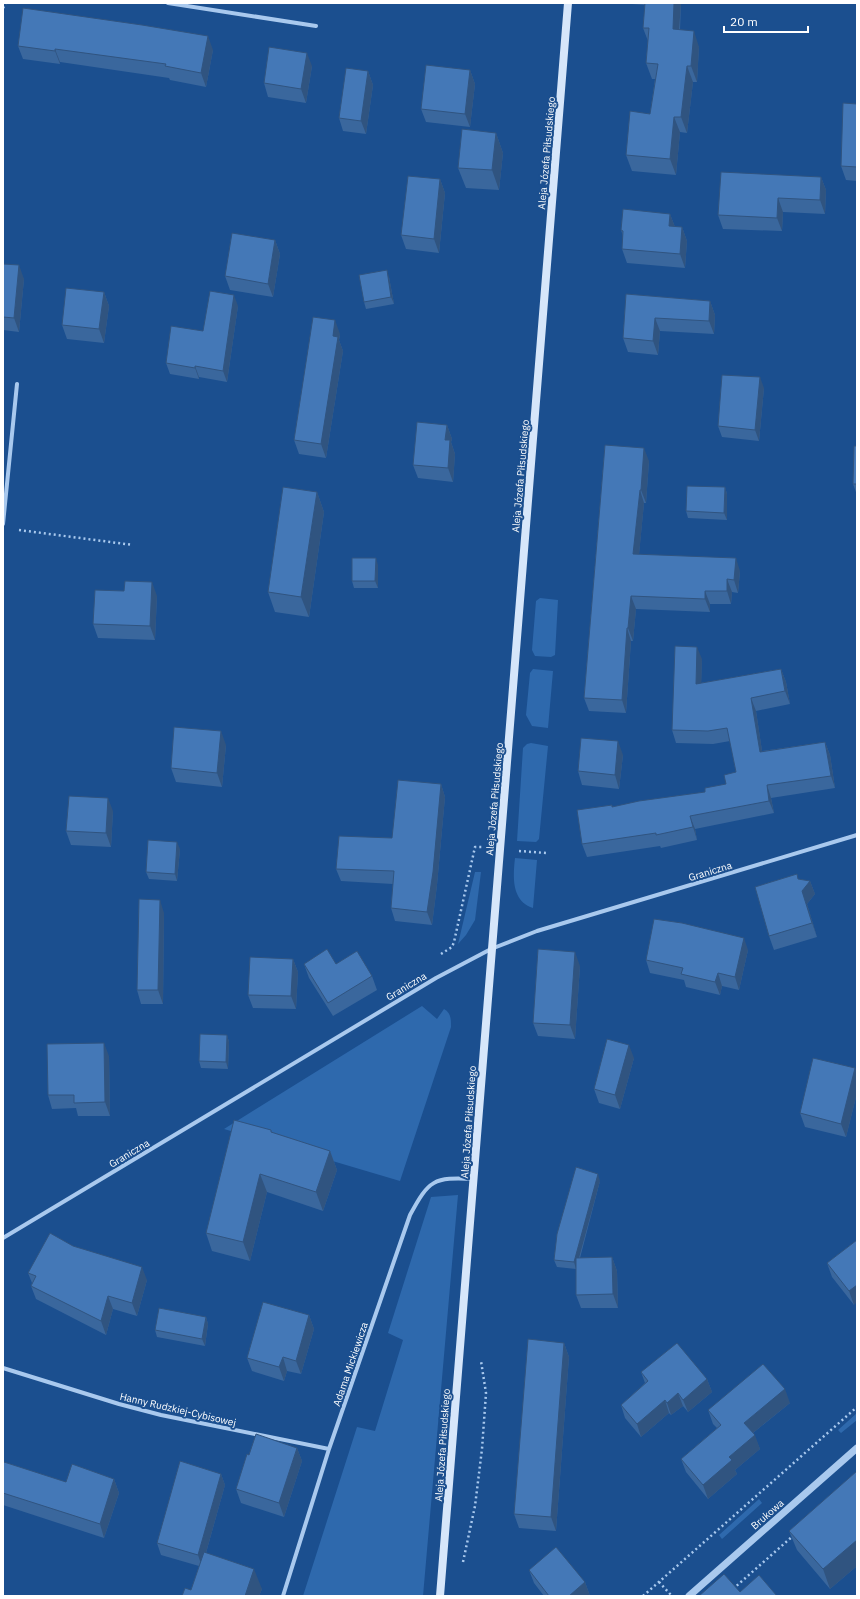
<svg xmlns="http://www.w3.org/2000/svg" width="860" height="1599" font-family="'IBM Plex Sans',sans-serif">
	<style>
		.green { fill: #2e69ad }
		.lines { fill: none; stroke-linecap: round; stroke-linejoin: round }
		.path { stroke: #a9c9ee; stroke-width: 2.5; stroke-dasharray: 2 3; stroke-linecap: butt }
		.minor { stroke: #a9c9ee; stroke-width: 4 }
		.tertiary { stroke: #a9c9ee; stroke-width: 7 }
		.secondary { stroke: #d6e6fa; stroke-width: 8 }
		.wall { fill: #3a679d }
		.shaded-wall { fill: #305480 }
		.building { fill: #4478b7; stroke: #305480 }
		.labels { text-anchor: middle; stroke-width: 4; stroke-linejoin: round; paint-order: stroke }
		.street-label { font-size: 10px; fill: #fff; stroke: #1b4f8f }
	</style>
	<rect width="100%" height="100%" fill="#1b4f8f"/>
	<!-- green -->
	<path class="green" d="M540,598L558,600L555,655L551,657L535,656L532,650L536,601Z
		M533,669L553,671L548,728L532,726L526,715L530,673Z
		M531,743L548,746L539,839L536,842L517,841L523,748L527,744Z
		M515,858L537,860L533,908C511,901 513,876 515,858Z
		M475,872H481L475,920L466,935L458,944Z
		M422,1006L437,1019L444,1009C451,1013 451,1019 451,1027L400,1181L224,1129Z
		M458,1195L423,1596H303L357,1427L375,1431L403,1340L388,1333L431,1197Z
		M857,1413V1420L841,1433L838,1430Z
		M759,1499L762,1503L722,1539L719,1535Z"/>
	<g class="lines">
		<!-- path -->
		<path class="path" d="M3,8L6,3
			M19,530L133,545
			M519,851L546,853
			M441,954L452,947L454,942L475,847H482
			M463,1562L475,1506L482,1449L486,1393L481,1361
			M659,1582L671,1595
			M733,1589L794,1535
			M643,1596L857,1407"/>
		<!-- minor -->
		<path class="minor" d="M168,3L316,26
			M3,524L17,384
			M3,1238L436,978L491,949L537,931L857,835
			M3,1368L119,1404L161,1415L329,1449
			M283,1596L329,1449L410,1215C429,1180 433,1177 474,1179"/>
		<!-- tertiary -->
		<path class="tertiary" d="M689,1596L857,1448"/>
		<!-- secondary -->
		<path class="secondary" d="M440,1596L568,3"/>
	</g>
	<!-- wall -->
	<path class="wall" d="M631,3H681L680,30L699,47L697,82H693L687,133L680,132L676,175L632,171L626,155L650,114L655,79H652L646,63L648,41L643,28L645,5L632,4Z
		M18,46L213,50L206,87L170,80L169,78L60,62V64L23,59Z
		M312,66L306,103L268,97L264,83Z
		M470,70L475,84L470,127L426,122L421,109Z
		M368,71L373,85L366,134L343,131L339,118Z
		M857,104V181L846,180L841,166Z
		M496,133L503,153L499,190L466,188L458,168Z
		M821,177L826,190L825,214L783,212L782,231L723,229L718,215Z
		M440,179L445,193L439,253L406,249L401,235Z
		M670,214L675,227H682L687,241L685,268L627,263L622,249L623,236L621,230Z
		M275,240L280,254L273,297L230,290L225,276Z
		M3,264L24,279L19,332L3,330Z
		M389,277L394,304L366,309L364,302Z
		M104,292L109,306L104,343L67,339L62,325Z
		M626,294L710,301L715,315L714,334L660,331L658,355L628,352L623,338Z
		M238,306L227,382L199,377V379L170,374L166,363Z
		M340,334L339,340L343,351L326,458L299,454L294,440Z
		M764,388L759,441L722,437L718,426Z
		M447,425L452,439L451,442L455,454L453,482L418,478L413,465Z
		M605,445L649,461L646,503H644L639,554L740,571L738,593L732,592L731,604H710V612L636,609L633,641H631L626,713L589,711L584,698Z
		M857,446V495L853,484Z
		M725,487L727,494V520L688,518L686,511Z
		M317,492L324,512L309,617L275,612L268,592Z
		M378,565V588H354L352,581Z
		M157,596L155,640L98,638L93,624Z
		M702,659L701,683L781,669L786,682L790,704L756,711L762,751L825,742L830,755L835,788L771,798L774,813L695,829L697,840L661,848L660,846L587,857L582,844L612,805V807L705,792L726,784L736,772L730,741L713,744L676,743L672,730Z
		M226,745L222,787L176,782L171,768Z
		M623,755L619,789L582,785L578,771Z
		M441,784L445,797L437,885L432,925L395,921L391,908L393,884L341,881L336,869L392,838Z
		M113,811L111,847L71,845L66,831Z
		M180,849L177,881L149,879L146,872Z
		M798,879L810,881L815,894L807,904L817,937L774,950L769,936Z
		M164,913L163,1004H141L137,990Z
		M748,950L739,990L722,986L720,995L686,987L684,980L650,973L646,960Z
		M293,959L298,972L296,1009L253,1008L248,995Z
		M304,964H336L372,976L377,990L333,1016L309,978Z
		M580,966L575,1039L538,1036L533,1023Z
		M227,1035L229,1042L228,1069L201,1068L199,1061Z
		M109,1056L110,1116H78L76,1108L52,1109L48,1095Z
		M634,1058L620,1109L599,1103L594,1089Z
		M855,1068L857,1073V1093L846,1137L805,1127L800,1113Z
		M271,1130L272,1132L330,1151L337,1170L323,1211L267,1192L250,1261L212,1251L206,1233Z
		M600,1181L580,1258L612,1257L617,1271L618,1308H581L576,1295V1269L557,1267L554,1260Z
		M857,1240L854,1305L832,1277L827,1263Z
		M73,1246L147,1280L137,1316L113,1309L106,1335L36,1299L31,1286L32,1283L28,1273Z
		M309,1315L314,1329L301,1374L287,1371L284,1381L252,1371L247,1358Z
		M206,1317L208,1324L205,1346L157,1337L155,1330Z
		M564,1343L569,1357L556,1531L519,1528L514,1514Z
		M641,1372L707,1379L712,1392L688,1412L683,1406L671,1415L669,1413L641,1437L625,1418L621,1405L645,1383Z
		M790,1403L753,1433L760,1449L735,1470L737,1474L708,1499L686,1472L681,1459L717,1428L713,1424L708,1410Z
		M297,1448L302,1461L284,1517L241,1503L236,1489L249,1455Z
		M3,1465L66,1482L114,1479L119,1493L104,1538L3,1505Z
		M857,1471V1566L830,1589L797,1550L789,1531Z
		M221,1474L225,1485L206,1553L262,1589L259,1596H182L191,1590L199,1566L161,1555L157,1543Z
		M529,1570L585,1582L590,1596H544L534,1583Z"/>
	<!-- shaded-wall -->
	<path class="shaded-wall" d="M674,3H681L678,45L673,29Z
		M694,31L699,47L697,82L691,66Z
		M208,36L213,50L206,87L201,73Z
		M55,49L60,62V64L55,51Z
		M307,53L312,66L306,103L301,89Z
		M687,66L693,82L687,133L681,117Z
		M470,70L475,84L470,127L465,114Z
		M368,71L373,85L366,134L361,121Z
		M674,117L680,132L676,175L670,159Z
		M496,133L503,153L499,190L492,170Z
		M821,177L826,190L825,214L820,200Z
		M440,179L445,193L439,253L434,239Z
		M778,198L783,212L782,231L777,218Z
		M670,214L675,227L669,226Z
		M682,227L687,241L685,268L680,254Z
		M275,240L280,254L273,297L268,284Z
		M19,265L24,279L19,332L14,318Z
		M387,270L389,277L394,304L391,297Z
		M104,292L109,306L104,343L99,329Z
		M234,295L238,306L227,382L223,371Z
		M710,301L715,315L714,334L709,321Z
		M655,318L660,331L658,355L653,341Z
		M335,320L340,334L339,340L343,351L326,458L321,444Z
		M195,366L199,377V379L195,368Z
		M760,377L764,388L759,441L755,430Z
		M447,425L452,439L451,442L455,454L453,482L448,468L445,440Z
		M644,448L649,461L646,503L641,490Z
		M725,487L727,494V520L724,513Z
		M640,490L644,503L638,566L633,554Z
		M317,492L324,512L309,617L301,597Z
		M376,558L378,565V588L375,581Z
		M736,558L740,571L738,593L734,580Z
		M727,579L732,592L731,604L727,591Z
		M152,582L157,596L155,640L150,626Z
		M705,591L710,604V612L705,599Z
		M631,596L636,609L633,641L628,628Z
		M627,628L631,641L626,713L622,700Z
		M697,647L702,659L701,697L696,684Z
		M781,669L786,682L790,704L785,691Z
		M751,698L756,711L764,764L760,752Z
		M221,731L226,745L222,787L217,773Z
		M618,741L623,755L619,789L615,775Z
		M825,742L830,755L835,788L831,776Z
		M441,784L445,797L437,885L432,925L427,912Z
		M767,785L771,798L774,813L769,801Z
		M108,798L113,811L111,847L106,833Z
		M690,816L695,829L697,840L693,827Z
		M177,842L180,849L177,881L175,874Z
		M810,881L815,894L807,904L817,937L812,923L802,891Z
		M160,900L164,913L163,1004L158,990Z
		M744,938L748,950L739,990L735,977Z
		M575,952L580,966L575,1039L570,1025Z
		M293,959L298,972L296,1009L291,996Z
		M718,973L722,986L720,995L715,982Z
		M227,1035L229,1042L228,1069L226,1062Z
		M104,1043L109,1056L110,1116L105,1102Z
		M629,1045L634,1058L620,1109L615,1095Z
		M855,1068L857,1073V1093L846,1137L841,1124Z
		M330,1151L337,1170L323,1211L316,1192Z
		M260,1174L267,1192L250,1261L243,1242Z
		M598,1174L600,1181L576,1269L574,1262Z
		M612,1257L617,1271L618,1308L613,1294Z
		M142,1267L147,1280L137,1316L132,1303Z
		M857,1285V1302L854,1305L849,1291Z
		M108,1296L113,1309L106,1335L101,1321Z
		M309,1315L314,1329L301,1374L296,1361Z
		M206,1317L208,1324L205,1346L202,1339Z
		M564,1343L569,1357L556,1531L551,1517Z
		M283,1357L287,1371L284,1381L279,1367Z
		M707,1379L712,1392L688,1412L683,1400Z
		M785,1389L790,1403L749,1436L744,1423Z
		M678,1393L683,1406L671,1415L667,1403Z
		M665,1400L669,1413L641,1437L637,1424Z
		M755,1435L760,1449L735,1470L737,1474L708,1499L703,1485L729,1457Z
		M297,1448L302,1461L284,1517L279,1503Z
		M221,1474L225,1485L202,1567L198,1555Z
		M114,1479L119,1493L104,1538L100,1524Z
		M857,1540V1566L830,1589L823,1569Z
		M254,1569L262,1589L259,1596H245Z
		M585,1582L590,1596H569Z"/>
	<!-- building -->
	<path class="building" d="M645,3H674L673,29L694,31L691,66H687L681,117H674L670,159L626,155L630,111L650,114L658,64L646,63L649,28H643Z
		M23,8L142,25L208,36L201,73L165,66L166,64L55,49V51L18,46Z
		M269,47L307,53L301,89L264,83Z
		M426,65L470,70L465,114L421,109Z
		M346,68L368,71L361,121L339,118Z
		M843,103L857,104V167L841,166Z
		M462,129L496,133L492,170L458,168Z
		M721,172L821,177L820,200L778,198L777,218L718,215Z
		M408,176L440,179L434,239L401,235Z
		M623,209L670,214L669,226L682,227L680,254L622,249L623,231L621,230Z
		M232,233L275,240L268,284L225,276Z
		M3,264L19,265L14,318L3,317Z
		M387,270L391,297L364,302L359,275Z
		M66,288L104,292L99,329L62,325Z
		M210,291L234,295L223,371L195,366V368L166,363L171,326L203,331Z
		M626,294L710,301L709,321L655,318L653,341L623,338Z
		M313,317L335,320L333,336L338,337L321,444L294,440Z
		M722,375L760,377L755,430L718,426Z
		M417,422L447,425L445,440H450L448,468L413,465Z
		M605,445L644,448L641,490H640L633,554L736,558L734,580L727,579V591H705V599L631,596L628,628H627L622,700L584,698Z
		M854,446H857V484H853Z
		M687,486L725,487L724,513L686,511Z
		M283,487L317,492L301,597L268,592Z
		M352,558H376L375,581H352Z
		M125,581L152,582L150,626L93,624L95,590L124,591Z
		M675,646L697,647L696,684L781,669L785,691L751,698L760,752L825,742L831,776L767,785L769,801L690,816L693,827L656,835V833L582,844L577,810L612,805V807L639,801L705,792V788L726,784L724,775L736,772L727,728L708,731L672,730Z
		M174,727L221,731L217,773L171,768Z
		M581,738L618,741L615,775L578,771Z
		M398,780L441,784L433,872L427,912L391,908L394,871L336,869L339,836L392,838Z
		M69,796L108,798L106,833L66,831Z
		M148,840L177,842L175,874L146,872Z
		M797,874L798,879L810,881L802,891L812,923L769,936L755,887Z
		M139,899L160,900L158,990H137Z
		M654,919L682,923L744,938L735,977L718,973L715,982L681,974L683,968L646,960Z
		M327,949L336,964L357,951L372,976L328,1003L304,964Z
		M538,949L575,952L570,1025L533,1023Z
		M250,957L293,959L291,996L248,995Z
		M200,1034L227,1035L226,1062L199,1061Z
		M607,1039L629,1045L615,1095L594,1089Z
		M104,1043L105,1102L74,1103V1095H48L47,1044Z
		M813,1058L855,1068L841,1124L800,1113Z
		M234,1120L271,1130V1132L330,1151L316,1192L260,1174L243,1242L206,1233Z
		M576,1167L598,1174L574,1262L554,1260L557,1234Z
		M50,1233L73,1246L142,1267L132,1303L108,1296L101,1321L31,1286L36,1276L28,1273Z
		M857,1240V1285L849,1291L827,1263Z
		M612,1257L613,1294L576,1295V1258Z
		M263,1302L309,1315L296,1361L283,1357L279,1367L247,1358Z
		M159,1308L206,1317L202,1339L155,1330Z
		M528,1339L564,1343L551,1517L514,1514Z
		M677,1343L707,1379L683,1400L678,1393L667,1403L665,1400L637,1424L621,1405L648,1381L641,1372Z
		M763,1364L785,1389L744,1423L755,1435L729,1457L732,1460L703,1485L681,1459L721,1425L708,1410Z
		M256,1434L297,1448L279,1503L236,1489L247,1454L249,1455Z
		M180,1461L221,1474L198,1555L157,1543Z
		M4,1462L66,1482L72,1464L114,1479L100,1524L3,1493V1465Z
		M857,1471V1540L823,1569L789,1531Z
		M556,1547L585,1582L569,1596H549L529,1570Z
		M204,1552L254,1569L245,1596H182L185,1588L191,1590Z
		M724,1574L740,1592L759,1575L777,1596H699Z"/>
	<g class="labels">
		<!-- street labels -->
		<g class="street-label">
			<text transform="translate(546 153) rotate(-85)" y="4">Aleja Józefa Piłsudskiego</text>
			<text transform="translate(520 476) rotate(-85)" y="4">Aleja Józefa Piłsudskiego</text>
			<text transform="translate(494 799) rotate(-85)" y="4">Aleja Józefa Piłsudskiego</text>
			<text transform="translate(710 871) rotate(-17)" y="4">Graniczna</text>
			<text transform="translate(406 986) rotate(-31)" y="4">Graniczna</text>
			<text transform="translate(468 1122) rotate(-86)" y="4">Aleja Józefa Piłsudskiego</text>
			<text transform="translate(129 1153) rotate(-31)" y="4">Graniczna</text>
			<text transform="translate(350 1364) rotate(-71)" y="4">Adama Mickiewicza</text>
			<text transform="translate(178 1409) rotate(13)" y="4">Hanny Rudzkiej-Cybisowej</text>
			<text transform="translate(442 1445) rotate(-86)" y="4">Aleja Józefa Piłsudskiego</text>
			<text transform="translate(767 1514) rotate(-41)" y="4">Brukowa</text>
		</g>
	</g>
	<!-- border -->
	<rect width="860" height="1599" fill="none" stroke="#ffffff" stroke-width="8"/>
	<!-- scale -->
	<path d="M724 26v6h84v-6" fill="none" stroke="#ffffff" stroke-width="2"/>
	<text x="730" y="26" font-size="12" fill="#ffffff" stroke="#1b4f8f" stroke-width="3" paint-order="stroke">20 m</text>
</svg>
